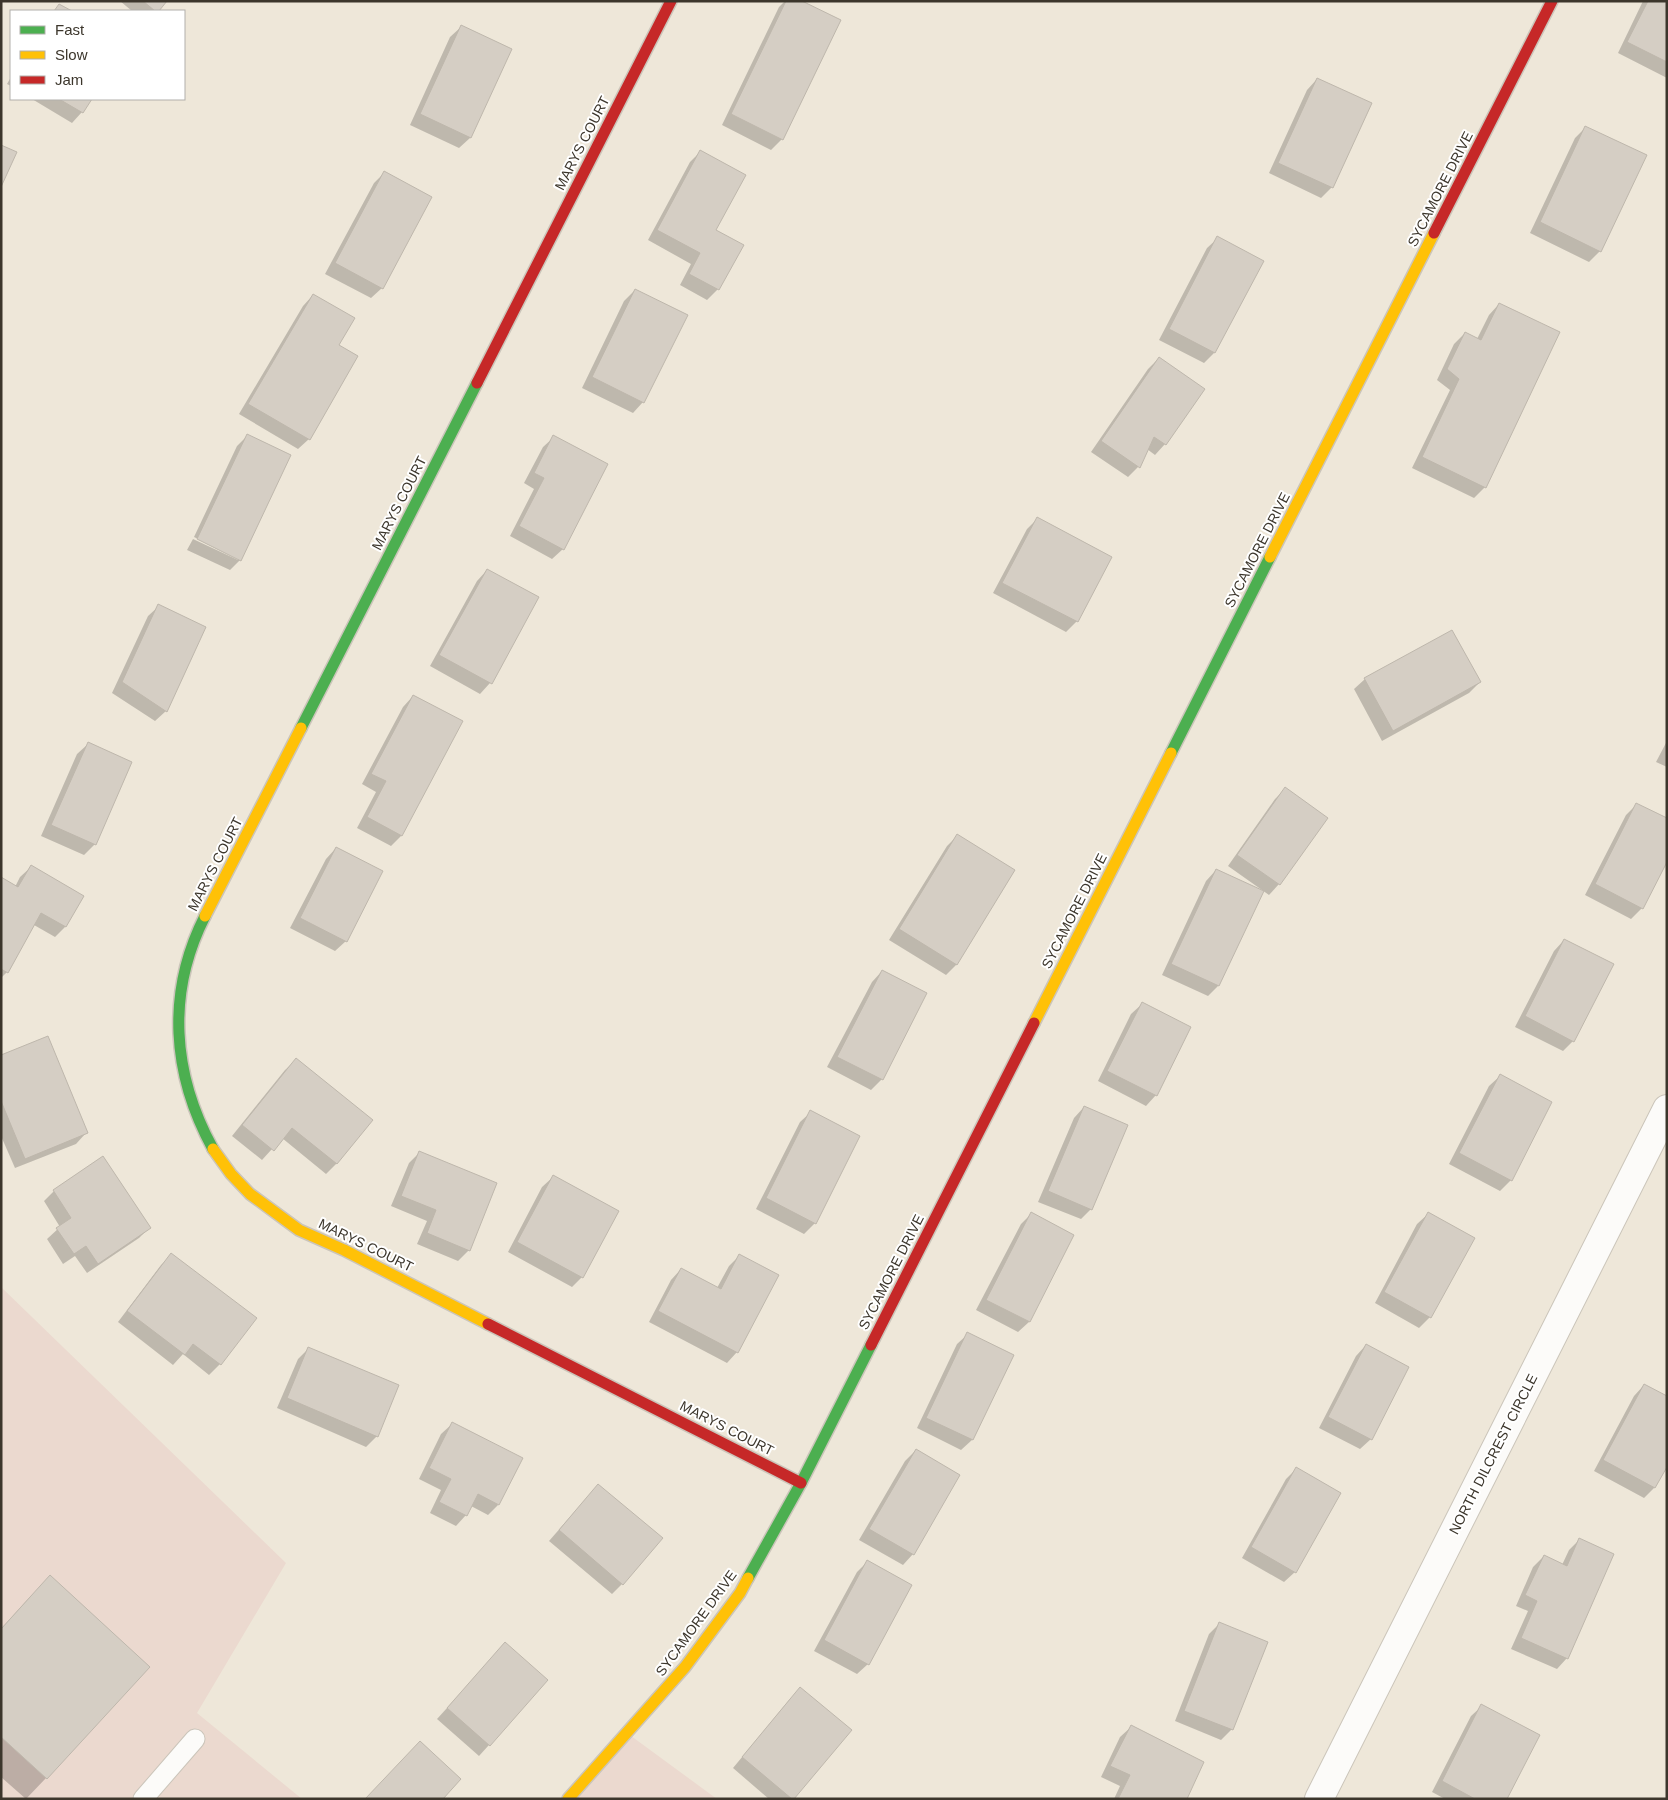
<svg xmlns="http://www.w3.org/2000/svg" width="1668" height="1800" font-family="Arial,sans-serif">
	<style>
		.commercial { fill: #ebd9cf }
		.shadow { fill: #0003 }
		.building { fill: #d5cec4; stroke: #beb7ac }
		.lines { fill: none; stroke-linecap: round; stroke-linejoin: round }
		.lane-casing { stroke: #cbc5ba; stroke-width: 21 }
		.street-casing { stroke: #cbc5ba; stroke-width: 30 }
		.fast-casing { stroke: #cbc5ba; stroke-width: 14 }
		.slow-casing { stroke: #cbc5ba; stroke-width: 14 }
		.jam-casing { stroke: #cbc5ba; stroke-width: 14 }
		.lane { stroke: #fcfbf9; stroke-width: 19 }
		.street { stroke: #fcfbf9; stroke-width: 28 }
		.fast { stroke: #4caf50; stroke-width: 11 }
		.slow { stroke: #ffc107; stroke-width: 11 }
		.jam { stroke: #c62828; stroke-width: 11 }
		.labels { text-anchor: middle; stroke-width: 4; stroke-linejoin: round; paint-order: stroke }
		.street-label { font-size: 14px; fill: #3c362c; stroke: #fff }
	</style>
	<rect width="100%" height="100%" fill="#eee7d9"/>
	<!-- commercial -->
	<path class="commercial" d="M1,1287L286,1563L197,1713L302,1799H1Z
		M627,1733L717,1799H568Z"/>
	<!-- shadow -->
	<path class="shadow" d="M120,1H166L157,11H132Z
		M785,1H799L782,139L771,150L722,125L779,7Z
		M1643,1H1667V78L1618,53Z
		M461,27L510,49L470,138L459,148L410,125L450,37Z
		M11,77V86L7,84Z
		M1317,79L1332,187L1321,198L1269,173L1307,90Z
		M32,99H90L82,112L72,123Z
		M1586,127L1600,251L1589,262L1530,233L1575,138Z
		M700,152L715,230L742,245L718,289L707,300L680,285L691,264L648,240L690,162Z
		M384,173L382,288L371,298L325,274L374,183Z
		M1218,238L1262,261L1214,353L1204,363L1159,340L1207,248Z
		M635,290L643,402L633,413L582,388L624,301Z
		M313,295L338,346L309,439L298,449L239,414L303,306Z
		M1499,304L1485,487L1474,498L1412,468L1450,390L1437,380L1454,344L1465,333L1477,339L1489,315Z
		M1159,358L1165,444L1155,455L1147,449L1138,467L1128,477L1091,452L1148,369Z
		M247,436L240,560L230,570L187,550L193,539L238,560V558L194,537L237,446Z
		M554,437L563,549L552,559L510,536L534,489L524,483L543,447Z
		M1037,519L1077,621L1066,632L993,593L1027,529Z
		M487,570L490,683L480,694L430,666L477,581Z
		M159,606L166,711L155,721L112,693L148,616Z
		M1365,679L1480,682L1469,693L1382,741L1354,689Z
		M413,696L401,836L391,846L357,828L376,792L362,784L403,707Z
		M1667,741V767L1656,762Z
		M88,744L95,844L84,855L41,836L77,754Z
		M1285,789L1279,884L1269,895L1228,866L1275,799Z
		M1637,804L1642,908L1631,919L1585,895L1626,815Z
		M957,836L1014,871L956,965L946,975L889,940L947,846Z
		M336,848L346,941L335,951L290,928L326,859Z
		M31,867L82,896L65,927L55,937L34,925L7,972L1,978V879L15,887L20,877Z
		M1216,870L1262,891L1218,986L1208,996L1162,975L1206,881Z
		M1564,940L1573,1041L1563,1051L1515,1027L1554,951Z
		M882,971L926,994L882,1079L871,1090L827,1067L872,982Z
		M1142,1004L1156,1095L1146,1106L1098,1081L1131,1014Z
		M1,1057L86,1133L76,1144L15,1168L1,1136Z
		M296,1060L337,1163L326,1174L282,1138L262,1160L232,1136L285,1070Z
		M1500,1076L1511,1180L1500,1191L1449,1164L1489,1086Z
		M1084,1107L1091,1209L1081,1219L1038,1202L1074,1118Z
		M811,1112L815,1223L804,1234L756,1209L800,1122Z
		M420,1152L469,1250L458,1261L417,1244L427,1221L391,1206L409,1163Z
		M553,1177L582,1277L572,1287L508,1252L542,1187Z
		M54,1191L150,1227L139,1238L87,1273L75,1256L63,1264L47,1239L60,1227L44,1201Z
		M1031,1214L1073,1235L1029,1322L1018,1332L976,1310L1021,1224Z
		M1428,1214L1430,1317L1419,1328L1375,1303L1417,1224Z
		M172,1255L255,1318L220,1364L209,1375L183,1354L173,1365L118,1322L161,1265Z
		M739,1256L737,1352L727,1363L649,1322L671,1280L681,1269L717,1288L729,1266Z
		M968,1334L1012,1355L972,1440L961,1450L917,1428L957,1344Z
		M1366,1345L1371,1439L1360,1449L1319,1428L1356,1356Z
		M309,1348L377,1436L366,1447L277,1408L298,1359Z
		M1644,1385L1667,1464L1654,1488L1644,1498L1594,1471L1634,1396Z
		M452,1424L498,1505L488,1515L471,1506L466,1515L456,1526L430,1513L441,1490L419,1479L441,1434Z
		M916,1450L913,1554L903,1565L859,1540L905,1461Z
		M1296,1469L1295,1572L1284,1582L1242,1558L1286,1479Z
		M598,1485L622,1584L612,1594L549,1541Z
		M1579,1540L1567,1658L1557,1669L1511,1649L1528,1611L1516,1606L1533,1567L1544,1556L1562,1565L1569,1550Z
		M867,1562L868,1664L857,1674L814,1651L857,1572Z
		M30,1597L46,1778L26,1799L1,1777V1629Z
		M1219,1624L1232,1729L1221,1740L1175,1721L1209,1634Z
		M495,1655L489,1745L479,1756L437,1719Z
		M790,1699L793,1799H769L733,1768Z
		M1482,1706L1506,1799H1445L1432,1792L1471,1716Z
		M1131,1727L1185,1799H1114L1120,1786L1101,1777L1120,1737Z"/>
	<!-- building -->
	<path class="building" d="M143,1H167L159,11H155Z
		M786,1H802L841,20L783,140L731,114Z
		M1648,1H1667V62L1627,42Z
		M59,4L72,11H54Z
		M461,25L512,49L471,138L420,114Z
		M1317,78L1372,103L1333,188L1278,163Z
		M59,99H92L83,113Z
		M1585,126L1647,155L1601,252L1540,222Z
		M1,145L17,152L1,187Z
		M700,150L746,175L716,230L744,245L719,290L689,274L700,253L657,230Z
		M384,171L432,197L383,289L335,263Z
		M1217,236L1264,261L1215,353L1169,329Z
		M635,289L688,315L644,403L592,377Z
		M313,294L355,318L339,345L358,356L310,440L248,404Z
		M1499,303L1560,332L1486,488L1422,457L1459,379L1447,369L1465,332L1481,340Z
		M1159,357L1205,389L1166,445L1154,437L1140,468L1101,441Z
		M247,434L291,455L241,561L197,539Z
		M553,435L608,464L564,550L519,526L544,478L534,473Z
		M1037,517L1112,557L1078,622L1002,583Z
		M487,569L539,597L492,684L439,655Z
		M158,604L206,627L167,712L122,682Z
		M1452,630L1481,682L1393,731L1364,678Z
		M413,695L463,721L402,836L367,817L386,781L371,774Z
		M88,742L132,762L96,845L51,825Z
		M1285,787L1328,818L1280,885L1237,855Z
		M1636,803L1667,818V862L1643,909L1595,884Z
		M957,834L1015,870L957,965L899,929Z
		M336,847L383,871L347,942L300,918Z
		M31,865L84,896L66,927L41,913L8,973L1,969V877L18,887Z
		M1216,869L1264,891L1219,986L1171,964Z
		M1564,939L1614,964L1574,1042L1525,1016Z
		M882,970L927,993L883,1080L837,1057Z
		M1142,1002L1191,1027L1157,1096L1107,1071Z
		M48,1036L88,1133L25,1159L1,1101V1055Z
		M296,1058L373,1120L337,1164L292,1128L274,1151L242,1125Z
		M1500,1074L1552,1102L1512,1181L1459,1153Z
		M1084,1106L1128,1125L1092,1210L1048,1191Z
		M810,1110L860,1136L816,1224L766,1198Z
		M419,1151L497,1183L470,1251L427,1233L436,1210L401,1196Z
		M103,1156L151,1228L98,1264L86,1246L74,1254L56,1228L71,1218L53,1190Z
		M553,1175L619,1211L583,1278L517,1242Z
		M1031,1212L1074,1235L1030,1322L986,1300Z
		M1428,1212L1475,1238L1431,1318L1384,1292Z
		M171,1253L257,1318L221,1365L193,1344L185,1355L127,1311Z
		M739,1254L779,1275L738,1353L658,1311L681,1268L721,1289Z
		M967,1332L1014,1355L973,1440L926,1418Z
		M1366,1344L1409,1367L1372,1440L1328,1417Z
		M308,1347L399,1385L378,1437L287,1398Z
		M1644,1384L1667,1396V1467L1655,1488L1603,1460Z
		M452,1422L523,1458L499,1505L478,1494L467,1516L439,1502L451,1479L429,1468Z
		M916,1449L960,1475L914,1555L869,1529Z
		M1296,1467L1341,1493L1296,1573L1251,1547Z
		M598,1484L663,1538L623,1585L559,1530Z
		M1579,1538L1614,1554L1568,1659L1521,1638L1537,1601L1525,1595L1544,1555L1567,1566Z
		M867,1560L912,1585L869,1665L824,1640Z
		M50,1575L150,1667L47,1779L1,1737V1629Z
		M1219,1622L1268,1642L1233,1730L1184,1711Z
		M505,1642L548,1680L490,1746L447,1708Z
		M800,1687L852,1730L794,1799H792L742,1757Z
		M1481,1704L1540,1735L1507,1799H1475L1442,1781Z
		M1131,1725L1204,1762L1187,1799H1118L1130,1775L1110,1766Z
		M420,1741L461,1779L443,1799H365Z"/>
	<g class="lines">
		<defs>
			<path id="lane" d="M143,1799L195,1739"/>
			<path id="street" d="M1319,1799L1667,1109"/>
			<path id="fast" d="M301,728L477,383
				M1171,753L1270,557
				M205,916C166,993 172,1074 213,1149
				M748,1578L801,1483L871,1345"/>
			<path id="slow" d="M1270,557L1434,233
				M205,916L301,728
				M1034,1023L1171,753
				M213,1149L231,1174L250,1194L299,1230L344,1250L488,1324
				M568,1799L685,1667L740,1593L748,1578"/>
			<path id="jam" d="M1434,233L1552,1
				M477,383L671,1
				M488,1324L801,1483
				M871,1345L1034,1023"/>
		</defs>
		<!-- lane casing -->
		<use href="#lane" class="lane-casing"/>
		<!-- street casing -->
		<use href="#street" class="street-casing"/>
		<!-- fast casing -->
		<use href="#fast" class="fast-casing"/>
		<!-- slow casing -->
		<use href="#slow" class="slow-casing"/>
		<!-- jam casing -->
		<use href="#jam" class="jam-casing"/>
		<!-- lane -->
		<use href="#lane" class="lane"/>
		<!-- street -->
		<use href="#street" class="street"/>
		<!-- fast -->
		<use href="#fast" class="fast"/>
		<!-- slow -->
		<use href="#slow" class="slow"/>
		<!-- jam -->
		<use href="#jam" class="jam"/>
	</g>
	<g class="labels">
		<!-- street labels -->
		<g class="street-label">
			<text transform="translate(582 143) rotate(-63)" y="5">MARYS COURT</text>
			<text transform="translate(1440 189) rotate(-63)" y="5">SYCAMORE DRIVE</text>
			<text transform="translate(399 503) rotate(-63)" y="5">MARYS COURT</text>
			<text transform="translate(1257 550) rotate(-63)" y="5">SYCAMORE DRIVE</text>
			<text transform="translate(215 864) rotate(-63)" y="5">MARYS COURT</text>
			<text transform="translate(1074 911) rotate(-63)" y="5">SYCAMORE DRIVE</text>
			<text transform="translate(366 1245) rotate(26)" y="5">MARYS COURT</text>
			<text transform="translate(891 1272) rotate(-63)" y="5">SYCAMORE DRIVE</text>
			<text transform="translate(727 1428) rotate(27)" y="5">MARYS COURT</text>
			<text transform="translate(1493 1454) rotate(-63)" y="5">NORTH DILCREST CIRCLE</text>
			<text transform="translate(696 1623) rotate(-54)" y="5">SYCAMORE DRIVE</text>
		</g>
	</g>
	<!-- border -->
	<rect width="1668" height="1800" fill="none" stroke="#3c362c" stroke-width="5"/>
	<!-- legend -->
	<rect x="10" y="10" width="175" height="90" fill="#ffffff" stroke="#b1afab"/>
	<rect x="20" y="26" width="25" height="8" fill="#4caf50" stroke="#b1afab"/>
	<text x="55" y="35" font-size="15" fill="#3c362c">Fast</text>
	<rect x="20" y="51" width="25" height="8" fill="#ffc107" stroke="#b1afab"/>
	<text x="55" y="60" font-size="15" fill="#3c362c">Slow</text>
	<rect x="20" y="76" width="25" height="8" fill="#c62828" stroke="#b1afab"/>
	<text x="55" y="85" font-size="15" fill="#3c362c">Jam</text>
</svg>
